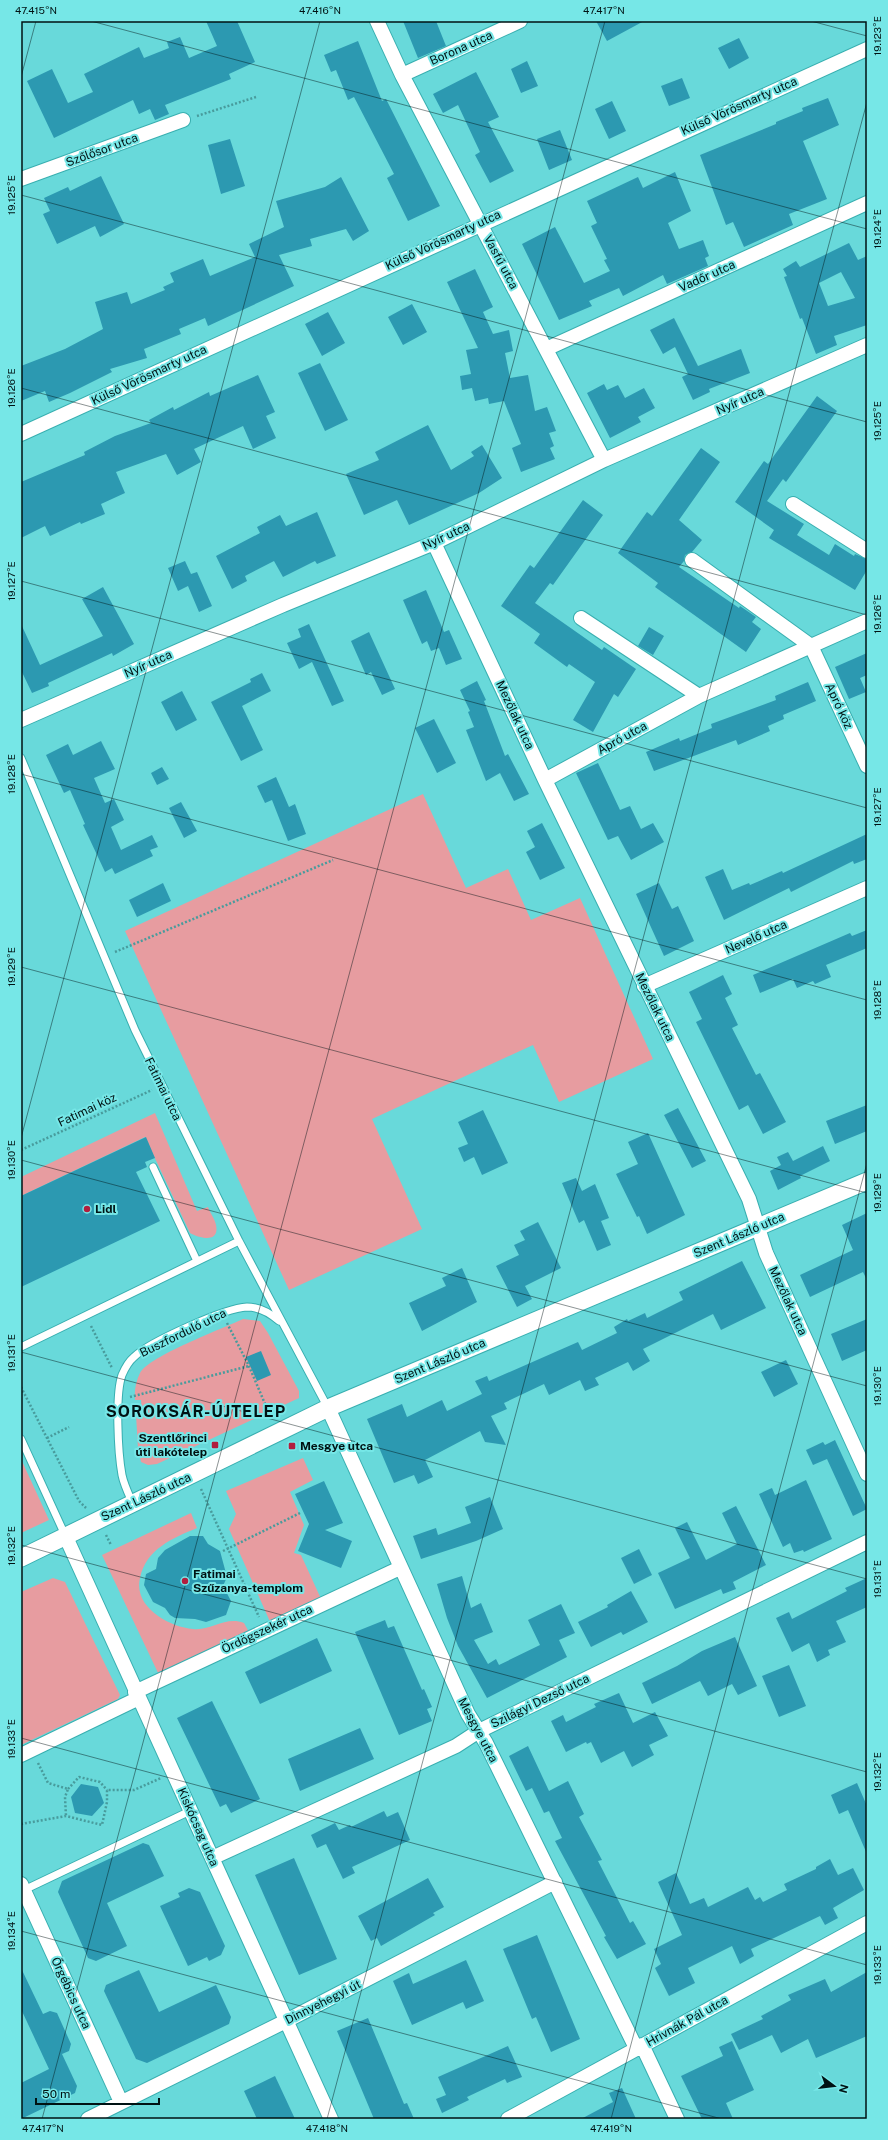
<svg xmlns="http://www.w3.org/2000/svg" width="888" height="2140" font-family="'Public Sans',sans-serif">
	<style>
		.green { fill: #e79ca0 }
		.building { fill: #2c99b1; fill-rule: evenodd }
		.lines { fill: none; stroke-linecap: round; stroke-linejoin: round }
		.service-casing { stroke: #38afb0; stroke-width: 9 }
		.minor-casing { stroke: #38afb0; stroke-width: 16 }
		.tertiary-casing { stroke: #38afb0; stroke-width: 19 }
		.path { stroke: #489b9c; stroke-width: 2.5; stroke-dasharray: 2 2; stroke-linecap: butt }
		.service { stroke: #fff; stroke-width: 7 }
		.minor { stroke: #fff; stroke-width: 14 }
		.tertiary { stroke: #fff; stroke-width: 17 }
		.ticks { fill: none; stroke: #001213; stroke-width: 1; stroke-opacity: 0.45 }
		.poi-dot { fill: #b11e3e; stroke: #76e7e7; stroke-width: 1.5 }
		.labels { text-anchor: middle; stroke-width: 4; stroke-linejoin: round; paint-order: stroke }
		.street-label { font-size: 12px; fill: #001213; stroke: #76e7e7 }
		.poi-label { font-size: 12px; font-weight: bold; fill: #001213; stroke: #76e7e7; text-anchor: start }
		.district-label { font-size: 16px; font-weight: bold; letter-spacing: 1px; fill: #001213; stroke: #76e7e7 }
		.neatline { fill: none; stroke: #001213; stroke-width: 1.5 }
		.ticks-label { font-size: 10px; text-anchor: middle; fill: #001213 }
	</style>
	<rect width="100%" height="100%" fill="#68d9da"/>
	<!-- green -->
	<path class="green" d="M423,794L466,888L508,869L531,920L580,898L653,1059L559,1102L533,1045L372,1119L422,1229L289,1290L125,931Z
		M155,1113L197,1211L208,1207C210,1213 215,1219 216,1225C220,1244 199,1238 190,1233L145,1137L21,1196V1177Z
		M243,1319L260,1321L268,1333L299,1391V1398L157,1464L148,1465L141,1462L138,1448L136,1415L142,1414L141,1400H135C134,1391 136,1381 140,1373C149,1356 222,1329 243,1319Z
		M303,1458L313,1480L290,1492L304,1525L294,1553L301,1555L322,1601L271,1624L229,1529L236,1514L226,1491Z
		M21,1459L49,1520L21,1533Z
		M191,1513L197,1528C173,1538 146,1549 140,1578C133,1607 169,1627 193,1629C212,1631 225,1616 244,1623L250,1634L160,1677L102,1555Z
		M53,1578L65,1582L120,1695L118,1699L21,1745V1592Z"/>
	<!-- building -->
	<path class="building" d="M206,21H237L255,62L229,74L231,79L165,105L169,114L155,120L150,109L139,114L133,100L54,138L27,81L52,69L68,103L93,92L84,74L139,47L144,58L169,48L167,42L180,37L189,58L217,46Z
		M403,21H436L446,46L418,58Z
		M596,21H644L607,41Z
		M739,38L749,58L729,69L718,48Z
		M358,41L382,101L386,99L440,206L408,221L387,178L394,174L354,97L348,100L336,70L331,72L324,55Z
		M527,61L538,86L521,93L511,69Z
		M476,72L499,117L488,122L514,171L490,183L475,155L480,152L458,105L443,113L433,94Z
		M682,78L690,98L669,106L661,86Z
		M828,98L839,125L803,141L827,199L789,214L793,225L744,247L733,222L726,225L700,155L776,124V122L803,111L802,108Z
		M612,101L626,131L609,139L595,109Z
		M560,130L572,160L549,170L537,139Z
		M230,139L245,186L221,194L208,145Z
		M675,172L691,211L668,223L679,249L703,240L709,256L705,258L708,266L667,284L663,275L623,296L619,288L589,301L592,306L559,320L522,244L555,227L584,283L610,271L604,260L607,259L591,226L597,223L587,201L638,177L643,188Z
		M101,176L124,224L100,237L95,226L57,244L43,214L50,211L44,198L68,187L70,191Z
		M341,177L369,231L353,241L346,229L310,239L312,246L279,255L294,286L208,326L205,318L179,329L181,334L144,349L147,358L110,369L112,372L70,393L49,402L45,391L21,401V366L65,349L103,329L95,302L127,292L131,304L165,290L163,287L174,282L170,273L203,259L210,276L255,257L249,244L284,227L276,201L325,187Z
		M849,243L858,260L867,256V325L834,336L837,345L816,354L802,318L800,319L784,277L787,276L783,269L796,261L800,267ZM841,272L855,298L828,306L819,283Z
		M475,269L493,307L483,312L493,334L509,330L513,351L505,353L510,378L528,375L535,411L547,407L556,431L549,433L554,446L550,448L555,459L521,472L512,448L521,444L504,401L489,404L488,398L475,401L472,388L462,390L460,376L471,374L466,350L478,348L447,282Z
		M412,304L427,332L403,345L388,317Z
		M328,312L345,343L322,356L305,324Z
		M674,318L698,366L741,349L750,373L709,389L710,392L693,400L682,377L688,374L675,347L663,354L650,330Z
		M320,363L348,420L325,431L298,373Z
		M258,375L275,412L266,416L276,438L253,449L243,426L194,449L201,462L177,475L166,454L116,472L125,493L101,504L105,514L81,524L80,522L50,536L45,526L21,538V482L85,455L84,452L115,436L151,423L149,420L173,407L174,410L209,392L210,396Z
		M604,384L607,390L618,385L625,398L644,388L655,408L638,417L641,422L610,438L587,393Z
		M817,396L837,411L786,482L783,479L767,501L804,524L797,535L829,555L835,544L854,556L855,554L867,559V570L855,590L769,538L774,530L735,502L764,461L768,464Z
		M428,425L451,470L474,456L471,452L482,445L502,478L479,493L409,525L397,500L364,515L346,474L379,460L375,452Z
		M701,448L720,462L679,520L702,540L692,552L685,555L684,561L679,567L739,608L740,606L756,617L752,622L761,629L746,652L655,587L658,583L618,553L647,512L652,516Z
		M583,500L603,515L553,585L550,583L535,603L602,650L604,647L636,669L618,697L614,694L593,732L573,720L595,682L569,664L567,667L534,643L540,634L501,606L530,565L534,568Z
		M317,512L336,556L317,564L315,561L283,577L274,561L245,576L247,581L232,589L216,556L260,533L257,527L280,515L286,526Z
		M185,561L191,574L197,572L212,606L199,612L188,586L178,591L168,568Z
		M103,587L134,644L113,656L112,653L48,683L49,686L32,693L21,670V624L40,665L103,636L82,599Z
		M426,590L444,632L449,630L462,659L446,665L439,648L431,651L427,641L422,644L403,600Z
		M309,624L344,701L332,706L312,662L299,669L287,643L301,637L298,629Z
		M649,627L664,636L653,655L638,646Z
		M369,632L395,689L382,695L371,672L366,675L351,641Z
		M867,653V675L860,678L866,692L849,699L835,667Z
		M262,673L271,691L242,706L263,750L241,761L211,702L251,682L250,679Z
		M477,681L486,700L484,701L505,756L508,754L529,794L514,801L500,773L486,781L466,730L474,727L468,712L470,711L460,690Z
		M808,682L816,701L783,715L784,719L768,726L770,731L738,745L736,740L654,771L646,752L679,738L680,741L712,728L711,724L776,700L775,696Z
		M182,691L197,720L176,731L161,702Z
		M434,719L456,763L437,773L415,728Z
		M101,741L115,769L94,778L105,803L114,799L124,820L111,827L121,850L152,835L158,847L150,850L153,856L115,874L112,868L105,872L83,825L85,824L70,790L64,793L46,755L68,744L73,755Z
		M598,763L620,810L630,806L641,829L653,823L664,842L631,860L618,836L608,840L576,773Z
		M162,767L169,779L157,785L151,773Z
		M276,777L289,807L295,804L306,834L288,841L272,800L265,803L257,786Z
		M181,802L197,831L184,838L169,808Z
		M542,823L565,868L540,880L526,852L535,847L527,831Z
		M867,834V859L854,864L853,861L791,892L789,888L724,920L705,877L723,869L732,890L749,883L750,885L782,871L783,873Z
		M163,883L171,901L137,917L129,900Z
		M659,883L672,909L678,906L694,941L664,956L636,894Z
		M867,930V948L826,965L831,977L815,984L813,981L797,988L793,979L760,993L753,975L850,933L852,936Z
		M723,975L732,994L725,998L738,1025L732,1028L756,1075L760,1073L786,1122L763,1134L748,1105L739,1110L696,1022L702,1019L689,992Z
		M867,1105V1131L835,1144L826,1121Z
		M678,1108L706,1161L692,1168L664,1115Z
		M483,1110L508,1163L482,1175L474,1157L464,1162L458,1148L468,1144L458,1122Z
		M648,1133L685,1215L647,1234L639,1216L637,1217L616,1174L638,1164L628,1142Z
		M146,1137L155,1158L145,1162L147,1167L136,1172L160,1221L21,1287V1196Z
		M823,1146L830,1161L800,1176L801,1178L778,1190L770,1171L781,1165L777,1157L788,1152L793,1161Z
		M576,1178L582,1191L595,1184L609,1218L601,1221L611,1245L597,1251L584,1220L579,1223L562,1183Z
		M867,1213V1280L863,1272L810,1297L800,1275L853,1250L842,1225Z
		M538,1222L561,1268L525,1286L532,1299L517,1307L496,1266L519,1255L514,1245L525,1240L520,1231Z
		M742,1261L766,1308L721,1330L713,1314L643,1349L650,1361L633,1371L628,1362L595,1378L599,1385L585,1391L580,1380L549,1395L544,1384L504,1403L507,1409L491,1416L506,1445L485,1442L480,1431L425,1460L433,1477L418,1484L414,1475L394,1483L367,1419L402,1404L407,1417L442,1400L447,1411L482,1394L475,1381L487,1376L489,1381L578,1342L582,1350L617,1333L614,1327L627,1319L628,1321L645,1313L647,1318L683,1300L679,1292Z
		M462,1268L477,1302L422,1331L409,1303L446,1286L442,1278Z
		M867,1319V1350L842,1361L831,1334Z
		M261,1351L271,1375L257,1381L246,1357Z
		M786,1360L798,1384L774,1397L761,1372Z
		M835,1440L867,1509L853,1516L827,1459L813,1465L806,1450L823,1442L825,1445Z
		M806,1480L832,1539L804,1552L803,1550L794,1553L790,1543L783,1547L759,1494L772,1488L775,1495Z
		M324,1481L343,1523L325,1530L352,1541L341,1568L298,1551L309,1524L295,1494Z
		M490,1497L503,1529L476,1541L421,1559L413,1536L436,1528L438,1535L471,1523L465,1507Z
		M736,1506L766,1565L733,1582L736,1589L723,1594L721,1589L675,1609L658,1573L690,1558L675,1528L687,1522L706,1560L737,1544L722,1513Z
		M190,1536H203L208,1544L220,1551L227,1577L223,1586L231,1601L226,1615L206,1622L195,1619L175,1618L170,1615L165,1608L153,1602L144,1585L146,1574L156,1569L158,1558L165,1550Z
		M639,1549L652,1575L634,1584L621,1558Z
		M462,1576L471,1608L481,1603L493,1632L474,1640L488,1664L496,1659L499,1665L540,1645L528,1620L561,1604L575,1633L559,1640L567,1657L487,1698L458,1646L447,1618L437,1584Z
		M867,1578V1607L836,1621L846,1642L828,1650L830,1655L817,1662L809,1643L792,1652L776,1618L789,1612L792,1619L847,1591L845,1588Z
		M631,1591L648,1622L623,1635L621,1632L591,1647L578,1622L608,1607L607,1605Z
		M385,1620L388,1628L394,1626L422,1690L424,1689L432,1707L427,1709L432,1721L399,1735L355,1632Z
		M735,1637L757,1686L738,1695L732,1684L708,1696L700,1681L652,1704L642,1683L677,1666L702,1651Z
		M317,1638L332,1671L260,1704L245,1672Z
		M789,1665L806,1706L779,1717L762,1676Z
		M619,1693L633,1723L655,1712L668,1736L649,1745L654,1755L632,1767L624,1751L601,1763L591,1742L587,1744L586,1742L566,1752L551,1721L563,1715L566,1722L596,1707L594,1704Z
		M212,1701L260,1799L231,1813L226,1804L220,1807L177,1718Z
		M360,1728L374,1759L300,1791L288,1759Z
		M528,1746L549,1791L568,1781L584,1814L579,1817L602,1860L598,1861L630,1923L633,1921L646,1944L617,1959L604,1937L606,1936L555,1841L562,1838L549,1811L544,1813L532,1788L526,1791L509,1756Z
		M857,1783L867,1806V1854L848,1810L839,1814L831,1795Z
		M81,1784L98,1787L104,1803L92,1816L75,1813L71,1797Z
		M384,1811L387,1817L398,1812L410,1840L352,1867L355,1873L343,1879L326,1844L317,1848L311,1835L335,1823L339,1830L350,1825L351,1827Z
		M143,1843L149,1845L164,1876L107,1903L127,1946L96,1961L88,1958L58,1892L62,1881Z
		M294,1858L337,1959L299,1975L255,1875Z
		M830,1859L838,1875L853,1868L864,1890L833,1908L838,1918L825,1925L820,1916L751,1949L754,1956L740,1964L732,1946L688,1968L695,1983L669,1996L655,1968L661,1964L654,1949L682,1935L658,1882L676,1873L690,1904L704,1898L708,1907L748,1887L755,1900L760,1897L763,1902L787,1890L784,1884L816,1869V1867Z
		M428,1878L444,1907L433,1913L435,1915L381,1946L377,1938L371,1941L358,1916Z
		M189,1888L200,1892L225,1946L221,1955L209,1961L207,1957L188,1966L160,1906L180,1897L178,1893Z
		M537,1935L580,2039L551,2052L536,2017L532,2019L503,1949Z
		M466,1960L484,2001L466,2009L463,2002L412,2025L393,1981L409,1973L413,1984Z
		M21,1968L43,2014L50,2011L57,2013L71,2044L69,2051L62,2054L77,2086L75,2093L21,2119V2083L49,2069L21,2009Z
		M139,1970L159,2012L216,1985L231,2017L229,2024L147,2063L136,2059L104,1991L106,1985Z
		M867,1972V2036L816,2058L808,2039L781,2053L772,2035L739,2050L731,2034L763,2019L761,2016L791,2000L788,1995L825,1979L831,1992Z
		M368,2018L404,2104L407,2103L414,2119H374L337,2031Z
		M732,2041L754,2090L726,2103L733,2119H702L681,2076L723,2056L719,2047Z
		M508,2046L522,2077L507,2083L505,2079L467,2097L469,2100L442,2113L436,2099L446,2095L438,2077Z
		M275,2076L295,2119H257L244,2091Z
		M622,2088L636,2119H581L613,2102L609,2093Z"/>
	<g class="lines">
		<defs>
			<path id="service" d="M21,758L135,1030L239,1241L328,1408
				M153,1167L197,1261
				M21,1347L239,1241
				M21,1439L65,1535
				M133,1504C129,1495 124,1485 122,1475C118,1453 115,1395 122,1375C125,1368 128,1362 134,1357C149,1342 225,1308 247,1307C259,1307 270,1313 279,1321
				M24,1890L190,1811"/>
			<path id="minor" d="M377,21L402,75L604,460
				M402,75L520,21
				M21,179L183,120
				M546,349L867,203
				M21,434L867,49
				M793,504L867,551
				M434,543L545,780L749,1199L766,1253L867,1474
				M692,560L811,646L867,766
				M581,618L699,696
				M21,720L283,605L434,543L604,460L867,345
				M545,780L699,696L867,621
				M644,986L867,888
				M328,1408L468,1714L486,1743L636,2048
				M65,1535L331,2119
				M135,1692L400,1568
				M21,1755L139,1698
				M212,1858L456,1746L479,1731L867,1542
				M21,1884L121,2102
				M642,2045L677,2119
				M88,2119L286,2021L555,1882
				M508,2119L867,1923"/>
			<path id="tertiary" d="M21,1558L328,1408L867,1181"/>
		</defs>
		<!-- service casing -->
		<use href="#service" class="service-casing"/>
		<!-- minor casing -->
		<use href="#minor" class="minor-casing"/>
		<!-- tertiary casing -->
		<use href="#tertiary" class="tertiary-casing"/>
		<!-- path -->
		<path class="path" d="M197,116L256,97
			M115,952L333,860
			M21,1150L152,1090
			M227,1323L249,1366L271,1418
			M91,1326L112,1368
			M21,1387L79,1501L86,1508
			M130,1397L249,1366
			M47,1438L69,1427
			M201,1489L259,1617
			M106,1535L111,1545
			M223,1551L300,1513
			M38,1763L48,1783L68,1789L65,1797L66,1816
			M68,1789L79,1777L100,1782L107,1790
			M21,1824L66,1816L102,1825L107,1802V1790H134L161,1778"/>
		<!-- service -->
		<use href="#service" class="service"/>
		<!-- minor -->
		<use href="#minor" class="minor"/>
		<!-- tertiary -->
		<use href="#tertiary" class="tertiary"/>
	</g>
	<!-- ticks -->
	<path class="ticks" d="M91,21L867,229M811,21L867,36M21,77L36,21M21,195L867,422M21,388L867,615M21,581L867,808M21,774L867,1000M21,967L867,1193M21,1138L320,21M21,1160L867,1386M21,1352L867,1579M21,1545L867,1772M21,1738L867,1965M21,1931L722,2119M42,2119L605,21M327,2119L867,102M611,2119L867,1163"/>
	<!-- markers -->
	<g class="poi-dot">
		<circle cx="87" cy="1209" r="4"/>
		<rect x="211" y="1441" width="8" height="8" rx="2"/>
		<rect x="288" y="1442" width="8" height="8" rx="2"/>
		<circle cx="185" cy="1581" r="4"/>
	</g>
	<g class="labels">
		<!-- street labels -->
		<g class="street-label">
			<text transform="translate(461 48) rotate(-24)" y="4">Borona utca</text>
			<text transform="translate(739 106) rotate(-24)" y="4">Külső Vörösmarty utca</text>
			<text transform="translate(102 150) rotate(-20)" y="4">Szőlősor utca</text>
			<text transform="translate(443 240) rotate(-25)" y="4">Külső Vörösmarty utca</text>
			<text transform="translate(501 262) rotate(62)" y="4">Vasfű utca</text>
			<text transform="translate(707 276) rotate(-24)" y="4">Vadőr utca</text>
			<text transform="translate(149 375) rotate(-25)" y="4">Külső Vörösmarty utca</text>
			<text transform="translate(740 401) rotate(-24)" y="4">Nyír utca</text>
			<text transform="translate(446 536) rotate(-25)" y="4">Nyír utca</text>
			<text transform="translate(148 664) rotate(-24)" y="4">Nyír utca</text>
			<text transform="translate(839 706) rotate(65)" y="4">Apró köz</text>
			<text transform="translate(515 715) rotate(65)" y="4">Mezőlak utca</text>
			<text transform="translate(622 738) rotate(-29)" y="4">Apró utca</text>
			<text transform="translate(756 937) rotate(-24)" y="4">Nevelő utca</text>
			<text transform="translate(655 1007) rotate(64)" y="4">Mezőlak utca</text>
			<text transform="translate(163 1089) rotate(64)" y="4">Fatimai utca</text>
			<text transform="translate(87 1110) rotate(-25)" y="4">Fatimai köz</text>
			<text transform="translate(739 1235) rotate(-23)" y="4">Szent László utca</text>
			<text transform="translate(788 1301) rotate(65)" y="4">Mezőlak utca</text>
			<text transform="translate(183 1333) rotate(-26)" y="4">Buszforduló utca</text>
			<text transform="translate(440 1361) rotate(-23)" y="4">Szent László utca</text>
			<text transform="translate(146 1497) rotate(-25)" y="4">Szent László utca</text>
			<text transform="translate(267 1629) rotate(-25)" y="4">Ördögszekér utca</text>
			<text transform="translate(540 1701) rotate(-26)" y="4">Szilágyi Dezső utca</text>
			<text transform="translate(478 1730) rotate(62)" y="4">Mesgye utca</text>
			<text transform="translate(198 1827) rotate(66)" y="4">Kiskócsag utca</text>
			<text transform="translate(71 1993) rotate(65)" y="4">Őrgébics utca</text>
			<text transform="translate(323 2002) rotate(-27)" y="4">Dinnyehegyi út</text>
			<text transform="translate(687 2021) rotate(-29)" y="4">Hrivnák Pál utca</text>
		</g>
		<!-- poi labels -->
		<g class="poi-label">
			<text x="95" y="1213">Lidl</text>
			<text x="207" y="1442" text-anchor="end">Szentlőrinci<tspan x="207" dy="14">úti lakótelep</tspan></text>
			<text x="300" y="1450">Mesgye utca</text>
			<text x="193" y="1578">Fatimai<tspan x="193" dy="14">Szűzanya-templom</tspan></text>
		</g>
		<!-- district labels -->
		<g class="district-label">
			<text x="196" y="1417">SOROKSÁR-ÚJTELEP</text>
		</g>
	</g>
	<!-- border -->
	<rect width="888" height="2140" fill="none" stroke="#76e7e7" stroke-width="44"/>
	<!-- north arrow -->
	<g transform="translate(834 2086) rotate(105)" stroke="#76e7e7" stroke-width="3" paint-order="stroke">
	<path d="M0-3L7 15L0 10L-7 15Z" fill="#001213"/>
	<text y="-6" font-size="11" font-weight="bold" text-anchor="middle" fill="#001213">N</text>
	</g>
	<!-- scale -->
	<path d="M36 2098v6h123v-6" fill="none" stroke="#001213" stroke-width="2"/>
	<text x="42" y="2098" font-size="12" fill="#001213" stroke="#76e7e7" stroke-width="3" paint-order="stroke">50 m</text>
	<rect x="22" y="22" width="844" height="2096" class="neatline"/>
	<g class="ticks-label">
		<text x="36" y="14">47.415°N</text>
		<text x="320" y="14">47.416°N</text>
		<text x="604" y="14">47.417°N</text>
		<text transform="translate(877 36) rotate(-90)" y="4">19.123°E</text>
		<text transform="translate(11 195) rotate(-90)" y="4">19.125°E</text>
		<text transform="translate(877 229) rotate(-90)" y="4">19.124°E</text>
		<text transform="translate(11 388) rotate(-90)" y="4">19.126°E</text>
		<text transform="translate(877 421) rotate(-90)" y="4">19.125°E</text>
		<text transform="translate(11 581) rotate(-90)" y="4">19.127°E</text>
		<text transform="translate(877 614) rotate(-90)" y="4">19.126°E</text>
		<text transform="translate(11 774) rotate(-90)" y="4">19.128°E</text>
		<text transform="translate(877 807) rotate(-90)" y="4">19.127°E</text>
		<text transform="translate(11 967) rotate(-90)" y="4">19.129°E</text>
		<text transform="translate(877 1000) rotate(-90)" y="4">19.128°E</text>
		<text transform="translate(11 1160) rotate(-90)" y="4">19.130°E</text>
		<text transform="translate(877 1193) rotate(-90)" y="4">19.129°E</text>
		<text transform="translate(11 1353) rotate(-90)" y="4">19.131°E</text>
		<text transform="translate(877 1386) rotate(-90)" y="4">19.130°E</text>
		<text transform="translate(11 1546) rotate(-90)" y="4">19.132°E</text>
		<text transform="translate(877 1579) rotate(-90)" y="4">19.131°E</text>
		<text transform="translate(11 1739) rotate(-90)" y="4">19.133°E</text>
		<text transform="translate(877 1772) rotate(-90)" y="4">19.132°E</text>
		<text transform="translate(11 1931) rotate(-90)" y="4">19.134°E</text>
		<text transform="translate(877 1965) rotate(-90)" y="4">19.133°E</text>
		<text x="43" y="2132">47.417°N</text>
		<text x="327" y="2132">47.418°N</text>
		<text x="611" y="2132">47.419°N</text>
	</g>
</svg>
